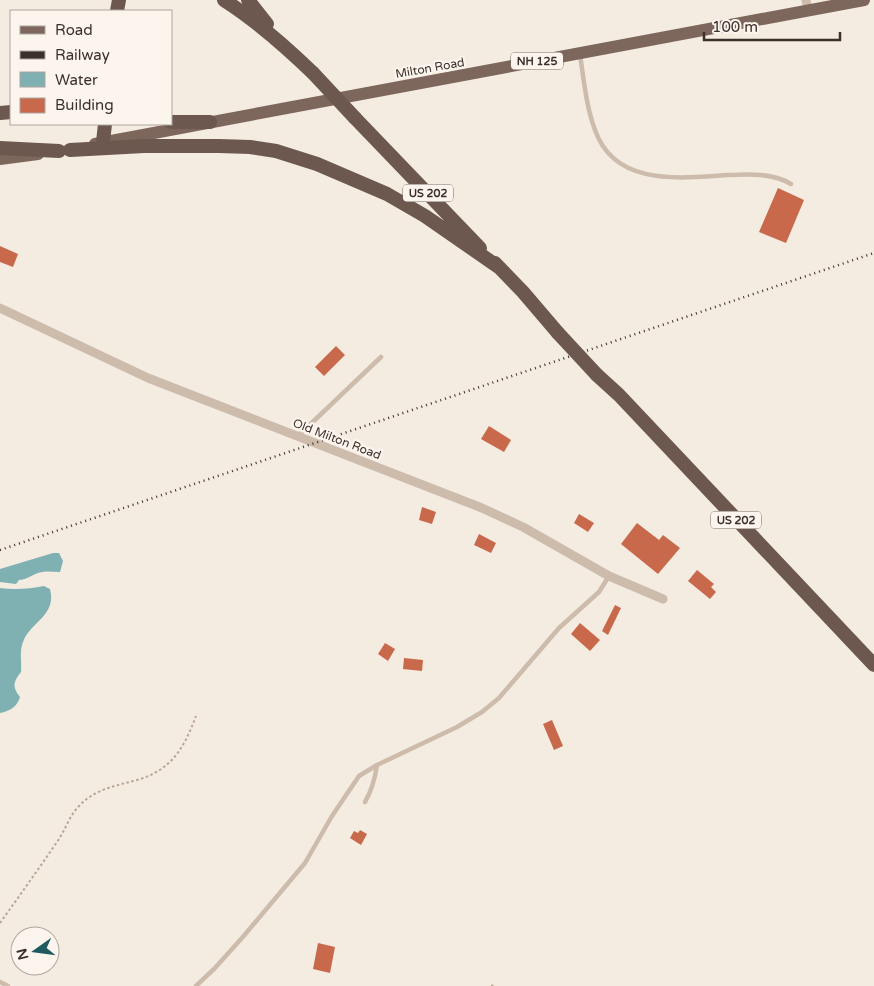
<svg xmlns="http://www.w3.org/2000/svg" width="874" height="986" font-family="'Varela Round',sans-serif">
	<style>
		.water { fill: #7fb0b2 }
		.building { fill: #c8694b }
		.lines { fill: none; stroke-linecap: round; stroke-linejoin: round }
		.path { stroke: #b9a596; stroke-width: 2; stroke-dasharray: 2.5 2.5; stroke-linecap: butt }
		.service { stroke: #cdbbac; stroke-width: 4.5 }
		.minor { stroke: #cdbbac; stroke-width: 9 }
		.primary { stroke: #7d675c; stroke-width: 12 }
		.trunk { stroke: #6c584f; stroke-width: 14 }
		.rail { stroke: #3b302b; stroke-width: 2.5; stroke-dasharray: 1 4; stroke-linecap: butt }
		.trunk-bridge { stroke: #6c584f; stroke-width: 14 }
		.labels { text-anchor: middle; stroke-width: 4.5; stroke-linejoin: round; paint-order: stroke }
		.shield { fill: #fbf5ee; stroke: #756b66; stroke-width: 1 }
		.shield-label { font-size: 11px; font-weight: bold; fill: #3b302b }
		.street-label { font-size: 12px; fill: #3b302b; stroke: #fbf5ee }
	</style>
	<rect width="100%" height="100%" fill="#f4ebe1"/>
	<!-- water -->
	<path class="water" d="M53,553H59L63,561L60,572C54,572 48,571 43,572C33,573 30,579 19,580L16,584L0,582V569Z
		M44,586L50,589C57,616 30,622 23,642C19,652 22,662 21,672C13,682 12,687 20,697C17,707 10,711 0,713V588C15,590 29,589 44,586Z"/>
	<!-- building -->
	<path class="building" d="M778,188L804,200L786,243L759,232Z
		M0,246L18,254L13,267L0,262Z
		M336,346L345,355L324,376L315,367Z
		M489,426L511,440L504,452L481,439Z
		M422,507L436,512L432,524L419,520Z
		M579,514L594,523L588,532L574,523Z
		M637,523L659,540L663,535L680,548L658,574L621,544Z
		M479,534L496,543L491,553L474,545Z
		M697,570L714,584L711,587L716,592L710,599L688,581Z
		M615,605L621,608L608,635L602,631Z
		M580,623L600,640L590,651L571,634Z
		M385,643L395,649L388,661L378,654Z
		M404,658L423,660L422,671L403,669Z
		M552,720L563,746L554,750L543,724Z
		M360,830L367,834L361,845L350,838L354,831L358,833Z
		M318,943L335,947L330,973L313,969Z"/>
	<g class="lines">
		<!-- path -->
		<path class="path" d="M0,923C20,895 40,867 59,839C66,828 70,815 79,806C95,789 115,786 137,780C172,770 184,748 196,716
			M491,986L494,985"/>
		<!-- service -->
		<path class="service" d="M580,55C584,80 586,106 595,130C615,187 680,178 728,175C749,174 773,173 791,184
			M298,436L381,357
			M365,802C372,790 375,779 377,765L457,727L482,712L499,698L559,628L599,592L609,576
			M0,982L8,986
			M196,986L214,969L242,938L305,863L332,816L359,776L377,765"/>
		<!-- minor -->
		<path class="minor" d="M806,0L808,11
			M0,308L148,378L482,508L523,527L609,576L663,599"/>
		<!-- primary -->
		<path class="primary" d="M95,144L864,0
			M0,159L38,154"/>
		<!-- trunk -->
		<path class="trunk" d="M224,0C257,21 285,46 313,73
			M248,0L267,24
			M117,11L119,0
			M0,113L11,112
			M355,118L480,248
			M171,122H210
			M103,142L105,124
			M0,148L59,151
			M70,150L144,146H219L250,147L276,151L317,164L387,194L425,216L500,268
			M495,263L523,292L558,333
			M597,375L619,395L874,665"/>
		<!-- rail -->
		<path class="rail" d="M0,550L874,253"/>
		<!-- trunk-bridge -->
		<path class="trunk-bridge" d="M313,73L355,118
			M558,333L597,375"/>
	</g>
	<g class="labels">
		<!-- shield labels -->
		<g class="shield">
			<rect x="511" y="52.5" width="52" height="17" rx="4"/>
			<rect x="403" y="184.5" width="50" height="17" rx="4"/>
			<rect x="711" y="511.5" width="50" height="17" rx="4"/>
		</g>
		<g class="shield-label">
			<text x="537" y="65">NH 125</text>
			<text x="428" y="197">US 202</text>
			<text x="736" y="524">US 202</text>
		</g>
		<!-- street labels -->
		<g class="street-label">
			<text transform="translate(430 68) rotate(-10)" y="4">Milton Road</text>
			<text transform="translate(337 439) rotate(21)" y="4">Old Milton Road</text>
		</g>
	</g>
	<!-- legend -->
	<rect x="10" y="10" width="162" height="115" fill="#fbf5ee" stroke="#aea6a0"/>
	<rect x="20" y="26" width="25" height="8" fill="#7d675c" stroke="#aea6a0"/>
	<text x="55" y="35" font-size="15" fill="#3b302b">Road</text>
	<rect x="20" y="51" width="25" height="8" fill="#3b302b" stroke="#aea6a0"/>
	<text x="55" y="60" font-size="15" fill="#3b302b">Railway</text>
	<rect x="20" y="72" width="25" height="15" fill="#7fb0b2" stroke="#aea6a0"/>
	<text x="55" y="85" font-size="15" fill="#3b302b">Water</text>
	<rect x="20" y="98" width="25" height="15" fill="#c8694b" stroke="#aea6a0"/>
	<text x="55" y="110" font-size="15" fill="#3b302b">Building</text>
	<!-- north arrow -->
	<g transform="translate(35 951) rotate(256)"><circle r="24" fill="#fbf5ee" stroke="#aea6a0"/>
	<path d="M0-4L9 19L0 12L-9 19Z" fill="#1f5a5e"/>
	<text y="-8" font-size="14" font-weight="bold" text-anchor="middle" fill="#3b302b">N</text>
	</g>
	<!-- scale -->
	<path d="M704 32v8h136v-8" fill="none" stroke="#3b302b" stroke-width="2.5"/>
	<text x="712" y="32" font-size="15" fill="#3b302b" stroke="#fbf5ee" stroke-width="4" paint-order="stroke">100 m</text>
</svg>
